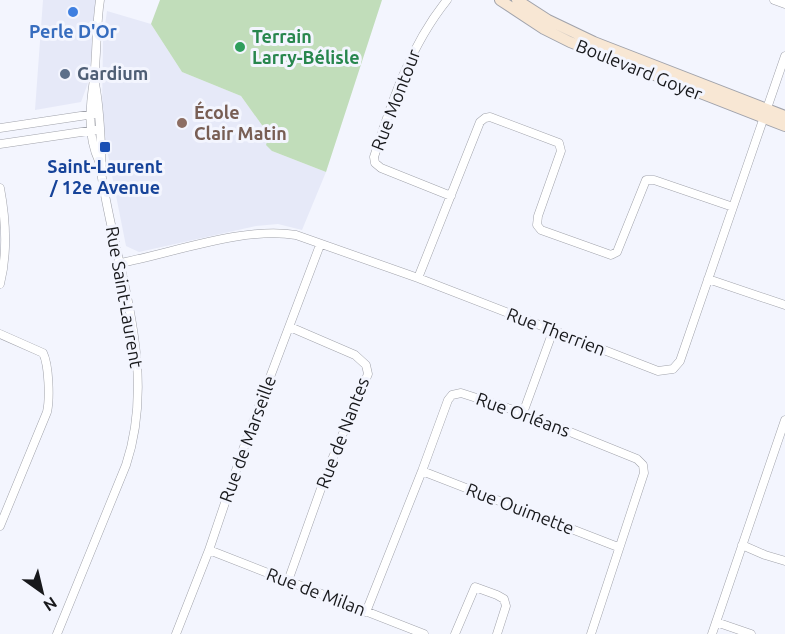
<svg xmlns="http://www.w3.org/2000/svg" width="785" height="634" font-family="Ubuntu,sans-serif">
	<style>
		.built { fill: #e6e9f8 }
		.green { fill: #c1ddba }
		.lines { fill: none; stroke-linecap: round; stroke-linejoin: round }
		.street-casing { stroke: #a1a3ab; stroke-width: 9 }
		.secondary-casing { stroke: #a1a3ab; stroke-width: 12 }
		.street { stroke: #fff; stroke-width: 8 }
		.secondary { stroke: #f8e7d4; stroke-width: 10 }
		.shop-dot { fill: #3f7fe0; stroke: #f3f5fe; stroke-width: 2 }
		.leisure-dot { fill: #2e9e5b; stroke: #f3f5fe; stroke-width: 2 }
		.service-dot { fill: #5c6f8a; stroke: #f3f5fe; stroke-width: 2 }
		.education-dot { fill: #8d6e63; stroke: #f3f5fe; stroke-width: 2 }
		.transit-dot { fill: #1a4fb4; stroke: #f3f5fe; stroke-width: 2 }
		.labels { text-anchor: middle; stroke-width: 6; stroke-linejoin: round; paint-order: stroke }
		.shop-label { font-size: 18px; font-weight: bold; fill: #366cbe; stroke: #f3f5fe }
		.leisure-label { font-size: 18px; font-weight: bold; fill: #27864d; stroke: #f3f5fe; text-anchor: start }
		.street-label { font-size: 18px; fill: #18191c; stroke: #f3f5fe }
		.service-label { font-size: 18px; font-weight: bold; fill: #4e5e75; stroke: #f3f5fe; text-anchor: start }
		.education-label { font-size: 18px; font-weight: bold; fill: #785e54; stroke: #f3f5fe; text-anchor: start }
		.transit-label { font-size: 18px; font-weight: bold; fill: #164399; stroke: #f3f5fe }
	</style>
	<rect width="100%" height="100%" fill="#f3f5fe"/>
	<!-- built -->
	<path class="built" d="M43,0H97L89,80L81,102L35,110Z
		M107,11L151,24L182,72L241,96L269,135L272,151L326,172L302,230L278,224L256,226L139,252L126,246L104,135L102,112L103,40Z"/>
	<!-- green -->
	<path class="green" d="M160,0H382L326,172L272,151L266,145L269,135L241,96L182,72L151,24Z"/>
	<g class="lines">
		<defs>
			<path id="street" d="M447,0C410,46 392,101 374,157L375,163L381,168L451,196
				M774,0L785,4
				M0,128L94,114
				M0,144L95,130
				M99,161C87,136 90,106 94,79C97,53 96,26 100,0
				M0,188C6,220 8,252 0,284
				M120,263C173,253 244,226 296,235L418,278L658,371L673,369L680,361L785,56
				M418,278L480,122L485,118L490,117L559,143L561,151L538,216L537,225L541,230L611,255L617,252L646,180H654L733,207
				M708,279L785,305
				M0,334L43,353C49,365 50,399 47,412L0,526
				M523,413L553,331
				M422,471L618,547
				M742,545L765,555L785,561
				M209,550L424,634
				M288,581L328,469L368,374L366,365L355,355L290,327
				M366,612L422,471L448,400L452,395L461,393L523,413L637,459L643,465L644,473L591,634
				M716,622L751,634
				M57,634L126,465C158,369 117,273 102,178C100,167 102,157 101,146C100,124 99,101 94,79
				M176,634L209,550L247,438L320,245
				M455,634L475,587L497,595L504,599L506,606L497,634
				M712,634L785,420"/>
			<path id="secondary" d="M500,0L544,29L570,42L785,126
				M517,0L548,20L594,42L785,116"/>
		</defs>
		<!-- street casing -->
		<use href="#street" class="street-casing"/>
		<!-- secondary casing -->
		<use href="#secondary" class="secondary-casing"/>
		<!-- street -->
		<use href="#street" class="street"/>
		<!-- secondary -->
		<use href="#secondary" class="secondary"/>
	</g>
	<!-- markers -->
	<circle class="shop-dot" cx="73" cy="12" r="6"/>
	<circle class="leisure-dot" cx="240" cy="47" r="6"/>
	<circle class="service-dot" cx="65" cy="74" r="6"/>
	<circle class="education-dot" cx="182" cy="123" r="6"/>
	<rect class="transit-dot" x="99" y="141" width="12" height="12" rx="3"/>
	<g class="labels">
		<!-- shop labels -->
		<g class="shop-label">
			<text x="73" y="38">Perle D'Or</text>
		</g>
		<!-- leisure labels -->
		<g class="leisure-label">
			<text x="252" y="43">Terrain<tspan x="252" dy="21">Larry-Bélisle</tspan></text>
		</g>
		<!-- street labels -->
		<g class="street-label">
			<text transform="translate(639 70) rotate(22)" y="6">Boulevard Goyer</text>
			<text transform="translate(396 100) rotate(-69)" y="6">Rue Montour</text>
			<text transform="translate(124 297) rotate(80)" y="6">Rue Saint-Laurent</text>
			<text transform="translate(556 332) rotate(21)" y="6">Rue Therrien</text>
			<text transform="translate(523 415) rotate(20)" y="6">Rue Orléans</text>
			<text transform="translate(343 433) rotate(-69)" y="6">Rue de Nantes</text>
			<text transform="translate(248 439) rotate(-70)" y="6">Rue de Marseille</text>
			<text transform="translate(520 509) rotate(21)" y="6">Rue Ouimette</text>
			<text transform="translate(316 592) rotate(21)" y="6">Rue de Milan</text>
		</g>
		<!-- service labels -->
		<g class="service-label">
			<text x="77" y="80">Gardium</text>
		</g>
		<!-- education labels -->
		<g class="education-label">
			<text x="194" y="119">École<tspan x="194" dy="21">Clair Matin</tspan></text>
		</g>
		<!-- transit labels -->
		<g class="transit-label">
			<text x="105" y="173">Saint-Laurent<tspan x="105" dy="21">/ 12e Avenue</tspan></text>
		</g>
	</g>
	<!-- north arrow -->
	<g transform="translate(42 592) rotate(146)" stroke="#f3f5fe" stroke-width="4.5" paint-order="stroke">
	<path d="M0-4.5L10 22L0 15L-10 22Z" fill="#18191c"/>
	<text y="-9" font-size="16" font-weight="bold" text-anchor="middle" fill="#18191c">N</text>
	</g>
</svg>
